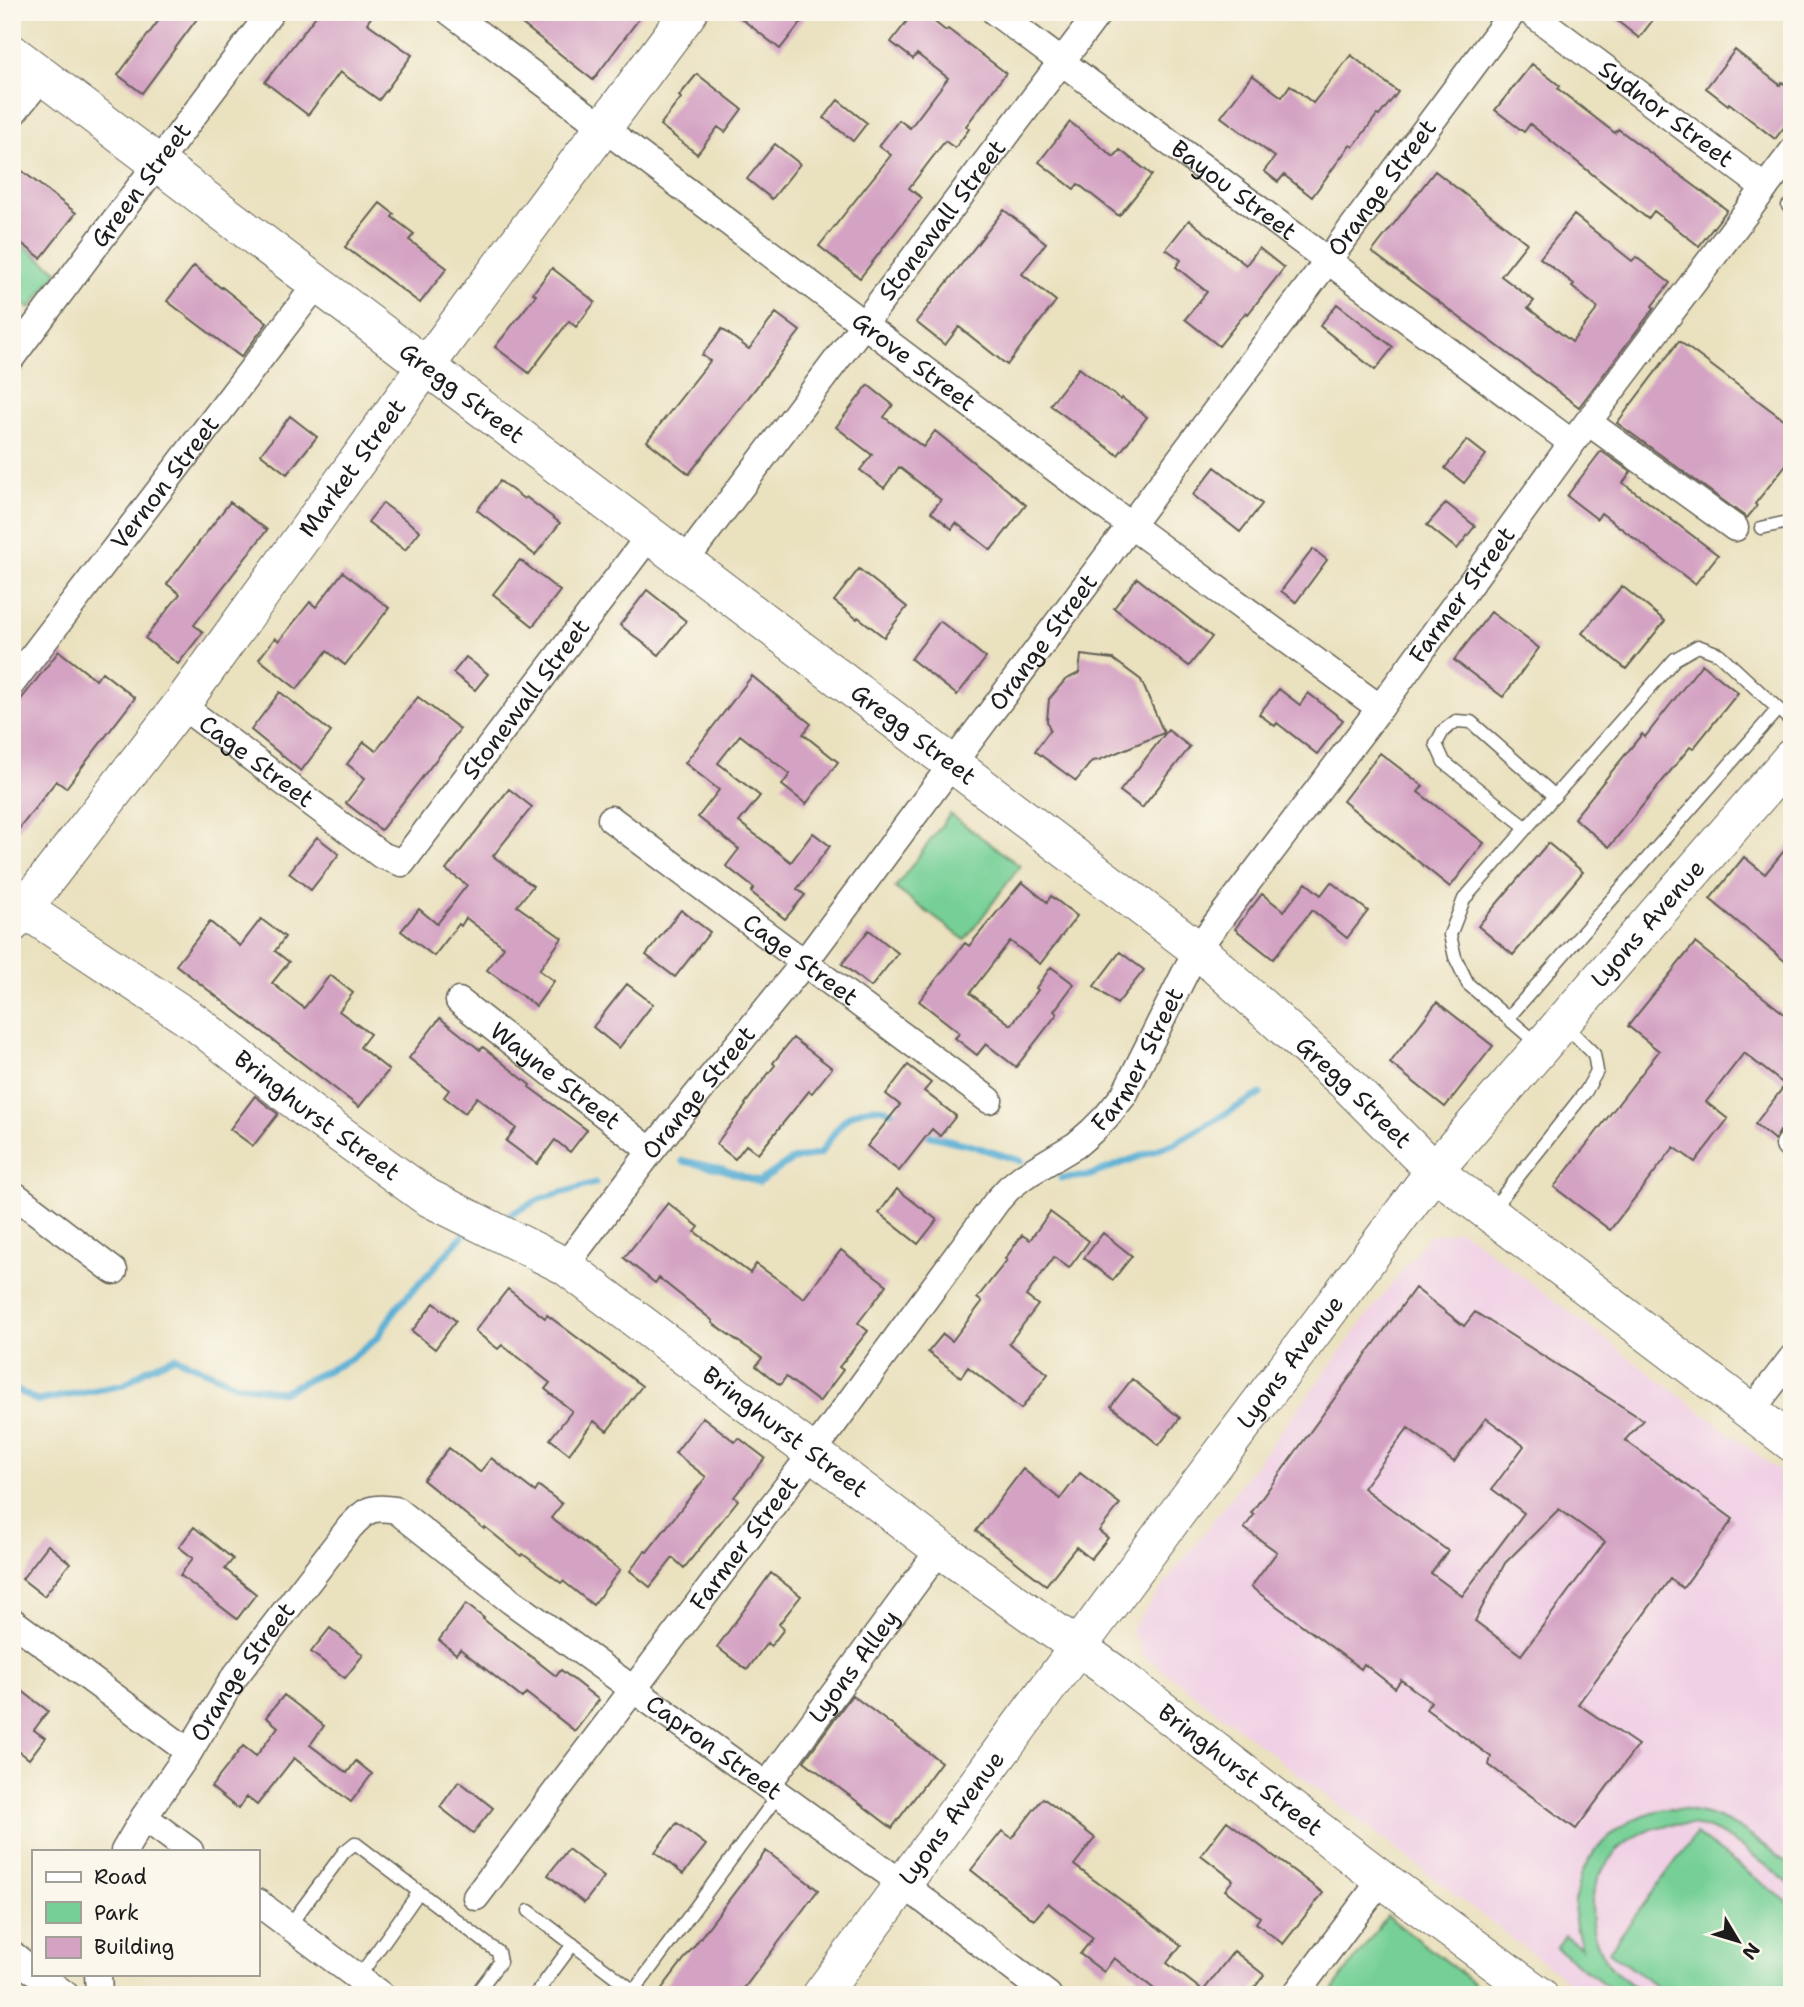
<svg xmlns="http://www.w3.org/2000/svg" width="1804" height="2007" font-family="'Shantell Sans',sans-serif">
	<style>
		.built { fill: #f0d0e5 }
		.green { fill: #76d096; stroke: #497659; stroke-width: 2 }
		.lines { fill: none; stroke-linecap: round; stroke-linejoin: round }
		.stream { stroke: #58aed4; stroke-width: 7 }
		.building { fill: #d4a2c3; fill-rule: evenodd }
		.lane-casing { stroke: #646155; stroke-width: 15 }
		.street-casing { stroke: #646155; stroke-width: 29 }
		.secondary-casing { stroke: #646155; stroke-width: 39 }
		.lane { stroke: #fff; stroke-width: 12 }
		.street { stroke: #fff; stroke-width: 26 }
		.secondary { stroke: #fff; stroke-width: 37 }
		.labels { text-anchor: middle; stroke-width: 5; stroke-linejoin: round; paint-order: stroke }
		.street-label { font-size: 24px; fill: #1c1c1c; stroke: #fbf7ec }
	</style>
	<rect width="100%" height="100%" fill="#fbf7ec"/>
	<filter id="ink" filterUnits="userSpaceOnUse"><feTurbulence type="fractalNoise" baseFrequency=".0143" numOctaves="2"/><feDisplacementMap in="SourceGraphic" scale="14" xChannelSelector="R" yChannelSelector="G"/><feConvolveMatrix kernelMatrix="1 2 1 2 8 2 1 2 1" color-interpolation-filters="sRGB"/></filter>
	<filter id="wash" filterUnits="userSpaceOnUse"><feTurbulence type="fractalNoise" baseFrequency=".00686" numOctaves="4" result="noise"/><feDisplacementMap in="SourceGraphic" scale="28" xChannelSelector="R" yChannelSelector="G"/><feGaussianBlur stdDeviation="1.57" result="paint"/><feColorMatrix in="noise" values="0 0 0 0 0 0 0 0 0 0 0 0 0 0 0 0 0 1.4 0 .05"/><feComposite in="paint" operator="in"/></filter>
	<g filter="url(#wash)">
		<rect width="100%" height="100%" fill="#eae1bf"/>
		<!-- built -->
		<path class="built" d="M1461,1230L1792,1481V1995H1586L1143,1655L1131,1629L1428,1236Z"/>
		<!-- green -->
		<path class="green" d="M12,236L58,272L30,308L12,294Z
			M950,814L1020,866L965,940L895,888Z
			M1665,1809C1723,1808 1748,1834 1792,1867V1886C1768,1868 1730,1833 1702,1827C1627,1810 1566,1885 1602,1954C1611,1972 1629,1983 1645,1995H1619L1556,1948L1565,1936L1582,1948C1580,1941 1578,1934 1576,1927C1566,1868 1610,1820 1665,1809Z
			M1696,1834L1792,1905V1995H1668L1609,1951Z
			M1387,1916L1474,1983L1465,1995H1329Z"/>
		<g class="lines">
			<!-- stream -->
			<path class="stream" d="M922,1130L931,1136L970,1145L1021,1161
				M683,1161L722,1169L759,1182L792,1160L820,1154C827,1144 838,1125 847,1118C864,1105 883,1105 900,1116
				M1061,1178L1088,1176L1175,1143L1260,1094
				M511,1214L540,1199L595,1183
				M12,1387L37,1401L124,1385L147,1369L175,1357L235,1384L282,1392L349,1360L377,1338L397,1307L433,1269L463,1235"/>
		</g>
		<g id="blocks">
			<!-- building -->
			<path class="building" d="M165,12H202L142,93L118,75Z
				M319,12H375L367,23L412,55L379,100L340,72L308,115L265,82Z
				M507,12H644L593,80Z
				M733,12H809L780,49Z
				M914,12H922L946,31L948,29L1006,73L966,126L969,129L955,148L945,141L909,188L922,198L860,278L819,246L891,155L879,146L899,120L910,128L948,78L917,54L913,59L891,42Z
				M1606,12H1659L1639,38Z
				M1735,50L1780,85L1782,82L1792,90V117L1775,139L1729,103L1728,105L1706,88Z
				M1351,55L1398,92L1379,116L1377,115L1353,147L1350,145L1312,197L1284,175L1278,182L1264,171L1275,157L1221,117L1252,75L1282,97L1290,85L1313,103Z
				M1532,64L1560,86L1558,89L1615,133L1618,129L1727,210L1699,246L1654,211L1648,219L1530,124L1524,132L1495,110Z
				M697,74L742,109L725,132L718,127L697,154L660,125L681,98L679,96Z
				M838,100L867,123L853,141L824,118Z
				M1070,122L1114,157L1120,150L1152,175L1119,216L1078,184L1074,189L1039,162Z
				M775,144L800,164L772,199L747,179Z
				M12,163L76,213L41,258L12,236Z
				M1435,171L1527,243L1501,276L1534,301L1528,308L1572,342L1598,308L1572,287L1574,284L1540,258L1574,215L1632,261L1636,257L1670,283L1652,306L1654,308L1579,407L1372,252Z
				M380,203L394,214L392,217L414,234L409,240L447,268L420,303L345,247Z
				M1004,210L1046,243L1022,274L1056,301L1007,365L959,327L945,345L916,322Z
				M1189,220L1246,265L1259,248L1284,268L1248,314L1246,312L1219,346L1185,319L1207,292L1176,267L1181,260L1166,249Z
				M194,266L221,288L222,287L267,323L241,357L167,301Z
				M552,268L595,302L576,327L569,321L529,373L495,347L536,295L533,293Z
				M1337,304L1393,347L1375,370L1320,326Z
				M776,313L800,331L689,474L647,441L710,361L702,355L722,329L749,349Z
				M1679,341L1792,426V457L1755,504L1757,506L1747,518L1617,423Z
				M1079,368L1121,400L1122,398L1147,417L1118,455L1050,405Z
				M868,385L893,405L884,417L923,447L935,431L1026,505L991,550L956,523L952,529L931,512L941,500L899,467L884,488L860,470L872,455L836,427Z
				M290,416L317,437L287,474L261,454Z
				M1467,440L1486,455L1464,483L1445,468Z
				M1601,451L1631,472L1623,483L1718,555L1695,584L1601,513L1597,519L1567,496Z
				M1215,467L1262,504L1240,532L1193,495Z
				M500,481L524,499L526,497L560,523L535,555L477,510Z
				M230,502L267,530L194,625L203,632L178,664L145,638L180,594L167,584Z
				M383,503L420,531L405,550L368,522Z
				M1446,503L1475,526L1457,549L1427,525Z
				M1313,549L1327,560L1296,602L1281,591Z
				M520,560L560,591L533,626L493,594Z
				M859,569L907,607L884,637L858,617L857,619L834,601Z
				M343,572L389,608L345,665L327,651L297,689L259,659L275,638L279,641L310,602L316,607Z
				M1137,578L1212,637L1189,666L1114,608Z
				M1622,586L1665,621L1626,669L1582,633Z
				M647,590L686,621L659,655L620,625Z
				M1491,612L1539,648L1503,697L1454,660Z
				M940,621L986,658L957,695L911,659Z
				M59,651L96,680L102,672L135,698L66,788L56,781L12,838V711Z
				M1081,655L1113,659L1141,680L1164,733L1099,760L1092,761L1076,781L1035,751L1050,730L1047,721L1049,699L1065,680L1079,673Z
				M466,657L488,674L475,690L453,673Z
				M1702,664L1738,693L1693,749L1690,747L1609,847L1574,818L1642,734L1645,737Z
				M752,676L811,724L803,734L838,762L806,804L782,785L790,774L740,735L718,763L760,796L739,822L791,862L813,833L830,846L797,889L805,895L785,919L751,892L754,888L726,866L739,849L698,817L719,790L685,763Z
				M1279,689L1300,705L1308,693L1343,720L1317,754L1277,723L1275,726L1259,714Z
				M280,692L331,732L301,771L251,730Z
				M418,697L460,729L381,830L346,803L365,778L347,764L364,742L376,751Z
				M1168,730L1190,747L1142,808L1120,791Z
				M1380,753L1423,786L1418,792L1484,843L1450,887L1343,801Z
				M509,789L532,807L493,856L533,886L517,906L562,938L539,970L554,981L536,1006L487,970L504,947L466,918L461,926L459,924L434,956L401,931L419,909L437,924L467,885L446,870Z
				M317,837L339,854L311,890L289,873Z
				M1792,841V967L1710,899L1744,857L1765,874Z
				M1548,843L1583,872L1513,955L1478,926Z
				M1022,882L1047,902L1051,896L1077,916L1040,964L1010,941L970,993L1011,1025L1038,990L1036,988L1051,967L1074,984L1054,1011L1057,1014L1016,1067L986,1044L977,1055L955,1038L960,1033L919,1001L965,943L969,946Z
				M1331,882L1368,911L1347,938L1312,910L1273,959L1235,929L1262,894L1284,911L1306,883L1321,895Z
				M681,910L710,932L675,977L646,955Z
				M261,919L285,937L275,951L289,962L272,983L304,1008L330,975L353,993L339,1011L370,1034L360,1047L389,1070L359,1107L176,965L210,922L240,946Z
				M869,930L898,953L871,987L842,964Z
				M1695,943L1792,1020V1125L1780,1131L1775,1140L1755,1124L1785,1085L1744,1053L1706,1102L1728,1119L1695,1162L1674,1147L1610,1230L1554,1187L1659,1051L1628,1026Z
				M1120,952L1144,970L1117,1004L1094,986Z
				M627,984L653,1004L619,1048L593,1027Z
				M1437,1002L1493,1046L1445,1107L1390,1063Z
				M440,1018L480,1050L483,1047L530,1085L529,1087L587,1130L570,1152L555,1140L537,1164L506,1141L516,1128L477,1097L465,1113L444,1097L449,1090L409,1058Z
				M793,1038L832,1068L812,1093L809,1091L758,1154L746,1145L735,1159L716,1144L746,1105L745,1104L775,1065L773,1063Z
				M908,1065L931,1083L924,1091L956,1116L940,1136L932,1129L899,1171L867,1146L900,1105L886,1094Z
				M255,1096L278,1114L253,1146L230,1129Z
				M897,1189L937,1220L918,1244L879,1213Z
				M668,1203L699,1227L695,1232L750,1273L756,1264L804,1298L841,1250L887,1285L858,1323L868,1331L839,1367L843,1370L819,1402L786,1377L780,1385L756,1366L762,1358L712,1323L713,1321L659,1278L655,1283L624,1258Z
				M1050,1212L1089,1241L1069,1268L1054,1257L1026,1296L1038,1305L1009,1343L1048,1374L1021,1409L968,1367L961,1377L928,1352L943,1334L952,1341L982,1302L977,1298L1007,1260L1005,1259L1022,1235L1030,1240Z
				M1103,1233L1132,1256L1113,1280L1084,1258Z
				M1415,1288L1464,1326L1475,1312L1643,1420L1625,1440L1733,1519L1683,1588L1670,1579L1578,1704L1638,1745L1576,1829L1489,1765L1491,1757L1426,1709L1431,1702L1401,1680L1395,1688L1364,1664L1361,1669L1251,1587L1277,1552L1244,1528L1254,1515L1251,1513ZM1486,1418L1524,1446L1492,1489L1524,1513L1462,1596L1431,1573L1448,1551L1363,1488L1408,1428L1454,1462ZM1559,1509L1605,1542L1521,1655L1475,1621L1505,1563Z
				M508,1289L545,1318L547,1315L642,1386L607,1431L594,1421L569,1454L550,1439L572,1411L545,1389L550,1383L502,1345L498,1349L475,1331Z
				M434,1303L456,1321L435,1349L412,1331Z
				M1132,1379L1180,1418L1159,1445L1111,1406Z
				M703,1417L735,1442L739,1438L765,1458L734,1497L738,1500L684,1568L673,1558L650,1587L630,1571L645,1551L647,1552L706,1477L675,1453Z
				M449,1448L480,1472L491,1458L535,1492L539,1486L562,1504L551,1518L620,1570L593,1605L563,1581L561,1583L523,1554L521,1556L485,1527L484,1529L423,1480Z
				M1023,1469L1060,1499L1080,1473L1120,1504L1099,1531L1108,1538L1091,1559L1076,1547L1046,1585L976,1531Z
				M194,1527L233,1559L225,1569L256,1594L237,1619L180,1575L193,1558L179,1547Z
				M48,1545L70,1563L44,1596L22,1579Z
				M771,1573L801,1596L779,1624L784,1629L771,1646L767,1643L747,1670L717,1647Z
				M466,1604L484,1618L483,1619L556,1676L561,1670L599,1700L575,1731L526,1693L522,1698L460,1649L456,1654L439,1640Z
				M330,1628L363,1655L345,1678L311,1652Z
				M12,1683L48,1711L34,1730L45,1738L29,1759L12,1746Z
				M284,1695L324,1726L310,1745L347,1773L356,1761L372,1774L351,1802L294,1758L257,1805L247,1797L238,1809L211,1787L243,1746L256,1756L278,1727L266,1717Z
				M852,1695L941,1762L892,1828L804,1761Z
				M459,1781L493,1808L473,1833L440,1807Z
				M1043,1798L1095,1838L1074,1865L1181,1945L1167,1963L1203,1991L1234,1951L1264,1975L1249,1995H1162L1114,1958L1104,1972L1080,1954L1093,1938L1048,1903L1034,1920L971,1870L1002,1831L1012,1838Z
				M1227,1821L1323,1893L1283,1944L1256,1923L1260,1917L1225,1890L1233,1880L1201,1855Z
				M677,1823L706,1845L683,1874L655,1852Z
				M568,1849L604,1877L584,1903L548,1875Z
				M766,1851L818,1890L739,1995H657Z"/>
		</g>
	</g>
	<g filter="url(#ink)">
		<use href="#blocks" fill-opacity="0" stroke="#646155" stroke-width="2"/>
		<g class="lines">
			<defs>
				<path id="lane" d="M1788,206L1792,209
					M1761,528L1792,521
					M1527,828L1444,762L1436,744L1443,731L1456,721L1471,722L1555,796
					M1508,1018L1778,709
					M1538,1044L1468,984L1455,957L1450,935L1464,899L1675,659L1698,646L1719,654L1792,722
					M1491,1211L1586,1091L1597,1071L1594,1054L1565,1025
					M529,1911L634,1991L779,1794
					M289,1926L344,1852L355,1843L498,1952L500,1962L475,1995
					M358,1978L419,1892
					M535,1995L573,1944"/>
				<g id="street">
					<path id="s1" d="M450,12L1130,525L1380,708"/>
					<path id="s2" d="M995,12L1572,443"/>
					<path id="s3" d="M1530,12L1765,188"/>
					<path d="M12,114L43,76"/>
					<path id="s4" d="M12,357L271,12"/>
					<path d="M1588,422L1735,528"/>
					<path id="s5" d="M685,561L1099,12"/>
					<path id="s6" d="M12,683L317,284"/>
					<path id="s7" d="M181,705L381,855L402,863L649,536"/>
					<path id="s8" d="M611,819L989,1100"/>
					<path id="s9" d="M459,1001L651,1151"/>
					<path d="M1789,1145L1792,1141"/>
					<path d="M12,1193L114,1271"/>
					<path id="s10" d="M565,1266L651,1151L804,963L1513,12"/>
					<path d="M1751,1411L1792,1358"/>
					<path d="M12,1621L189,1752"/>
					<path id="s11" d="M767,1785L940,1549"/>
					<path d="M144,1817L190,1851"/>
					<path id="s12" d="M124,1851L144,1817L189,1752L233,1679L350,1527C367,1509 371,1506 396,1510L511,1601L903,1884L1048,1995"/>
					<path id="s13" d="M476,1897L813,1452L997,1201L1009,1188L1024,1176L1076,1145L1092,1131L1106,1117L1124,1095L1197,949L1380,708L1572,443L1792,152"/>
					<path d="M257,1902L381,1995"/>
					<path d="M12,1954L33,1971"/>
					<path d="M38,1974L66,1995"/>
					<path d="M98,1974L99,1995"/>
					<path d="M1295,1995L1382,1879"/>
				</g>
				<g id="secondary">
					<path id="s14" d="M12,53L1197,949L1346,1083L1434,1171L1792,1443"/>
					<path id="s15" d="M12,901L196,1023L308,1111L427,1197L565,1266L940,1549L1114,1673L1382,1879L1539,1995"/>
					<path id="s16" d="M12,924L181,705L426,366L689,12"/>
					<path id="s17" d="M821,1995L1174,1517L1434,1171L1792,757"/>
				</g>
			</defs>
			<!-- lane casing -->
			<use href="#lane" class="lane-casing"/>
			<!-- street casing -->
			<use href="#street" class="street-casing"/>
			<!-- secondary casing -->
			<use href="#secondary" class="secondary-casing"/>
			<!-- lane -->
			<use href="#lane" class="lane"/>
			<!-- street -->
			<use href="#street" class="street"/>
			<!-- secondary -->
			<use href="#secondary" class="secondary"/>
		</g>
	</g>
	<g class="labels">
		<!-- street labels -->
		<g class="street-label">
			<text dy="8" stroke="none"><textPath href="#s3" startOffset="170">Sydnor Street</textPath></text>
			<text dy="8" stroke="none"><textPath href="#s4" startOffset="215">Green Street</textPath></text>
			<text dy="8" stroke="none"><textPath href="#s10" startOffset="1353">Orange Street</textPath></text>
			<text dy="8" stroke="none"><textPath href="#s2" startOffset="298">Bayou Street</textPath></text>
			<text dy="8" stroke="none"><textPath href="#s5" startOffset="427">Stonewall Street</textPath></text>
			<text dy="8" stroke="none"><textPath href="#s1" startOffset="581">Grove Street</textPath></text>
			<text dy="8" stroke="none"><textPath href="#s14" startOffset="564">Gregg Street</textPath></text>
			<text dy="8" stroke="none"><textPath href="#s16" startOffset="569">Market Street</textPath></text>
			<text dy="8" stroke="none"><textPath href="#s6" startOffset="252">Vernon Street</textPath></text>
			<text dy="8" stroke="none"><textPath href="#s13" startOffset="1642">Farmer Street</textPath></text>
			<text dy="8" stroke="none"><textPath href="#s10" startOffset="786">Orange Street</textPath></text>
			<text dy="8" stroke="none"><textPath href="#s7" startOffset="478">Stonewall Street</textPath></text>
			<text dy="8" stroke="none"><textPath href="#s14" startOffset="1130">Gregg Street</textPath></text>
			<text dy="8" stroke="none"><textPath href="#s7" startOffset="94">Cage Street</textPath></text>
			<text dy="8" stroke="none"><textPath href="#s17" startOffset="1354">Lyons Avenue</textPath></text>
			<text dy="8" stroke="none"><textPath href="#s8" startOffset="236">Cage Street</textPath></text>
			<text dy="8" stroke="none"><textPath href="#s13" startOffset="1074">Farmer Street</textPath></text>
			<text dy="8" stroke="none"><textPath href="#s9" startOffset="122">Wayne Street</textPath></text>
			<text dy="8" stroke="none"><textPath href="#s14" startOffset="1698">Gregg Street</textPath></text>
			<text dy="8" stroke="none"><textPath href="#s10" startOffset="219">Orange Street</textPath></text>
			<text dy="8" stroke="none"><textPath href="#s15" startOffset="373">Bringhurst Street</textPath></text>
			<text dy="8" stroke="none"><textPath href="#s17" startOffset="788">Lyons Avenue</textPath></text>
			<text dy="8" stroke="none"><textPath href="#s15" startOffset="940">Bringhurst Street</textPath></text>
			<text dy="8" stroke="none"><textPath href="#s13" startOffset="444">Farmer Street</textPath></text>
			<text dy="8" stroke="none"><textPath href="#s11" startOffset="147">Lyons Alley</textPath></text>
			<text dy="8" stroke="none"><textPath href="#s12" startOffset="215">Orange Street</textPath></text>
			<text dy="8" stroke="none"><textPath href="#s12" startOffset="845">Capron Street</textPath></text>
			<text dy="8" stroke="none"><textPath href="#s15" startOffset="1507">Bringhurst Street</textPath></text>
			<text dy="8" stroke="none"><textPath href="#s17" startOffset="220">Lyons Avenue</textPath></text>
		</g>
	</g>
	<!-- margin -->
	<rect width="1804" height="2007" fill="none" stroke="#fbf7ec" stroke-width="42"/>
	<!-- legend -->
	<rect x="32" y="1850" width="228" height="126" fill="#fbf7ec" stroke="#a29f99" stroke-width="2"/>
	<rect x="46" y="1872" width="35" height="10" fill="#ffffff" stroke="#a29f99" stroke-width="2"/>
	<text x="94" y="1884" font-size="21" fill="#1c1c1c">Road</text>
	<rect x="46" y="1902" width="35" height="21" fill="#76d096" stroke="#a29f99" stroke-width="2"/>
	<text x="94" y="1920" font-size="21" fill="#1c1c1c">Park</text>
	<rect x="46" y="1937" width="35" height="21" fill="#d4a2c3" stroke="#a29f99" stroke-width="2"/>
	<text x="94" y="1954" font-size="21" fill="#1c1c1c">Building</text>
	<!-- north arrow -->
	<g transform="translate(1738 1941) rotate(128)" stroke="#fbf7ec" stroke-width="5" paint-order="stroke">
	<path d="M0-5L12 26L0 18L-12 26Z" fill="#1c1c1c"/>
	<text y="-10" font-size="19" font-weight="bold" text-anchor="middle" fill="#1c1c1c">N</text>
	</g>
</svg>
